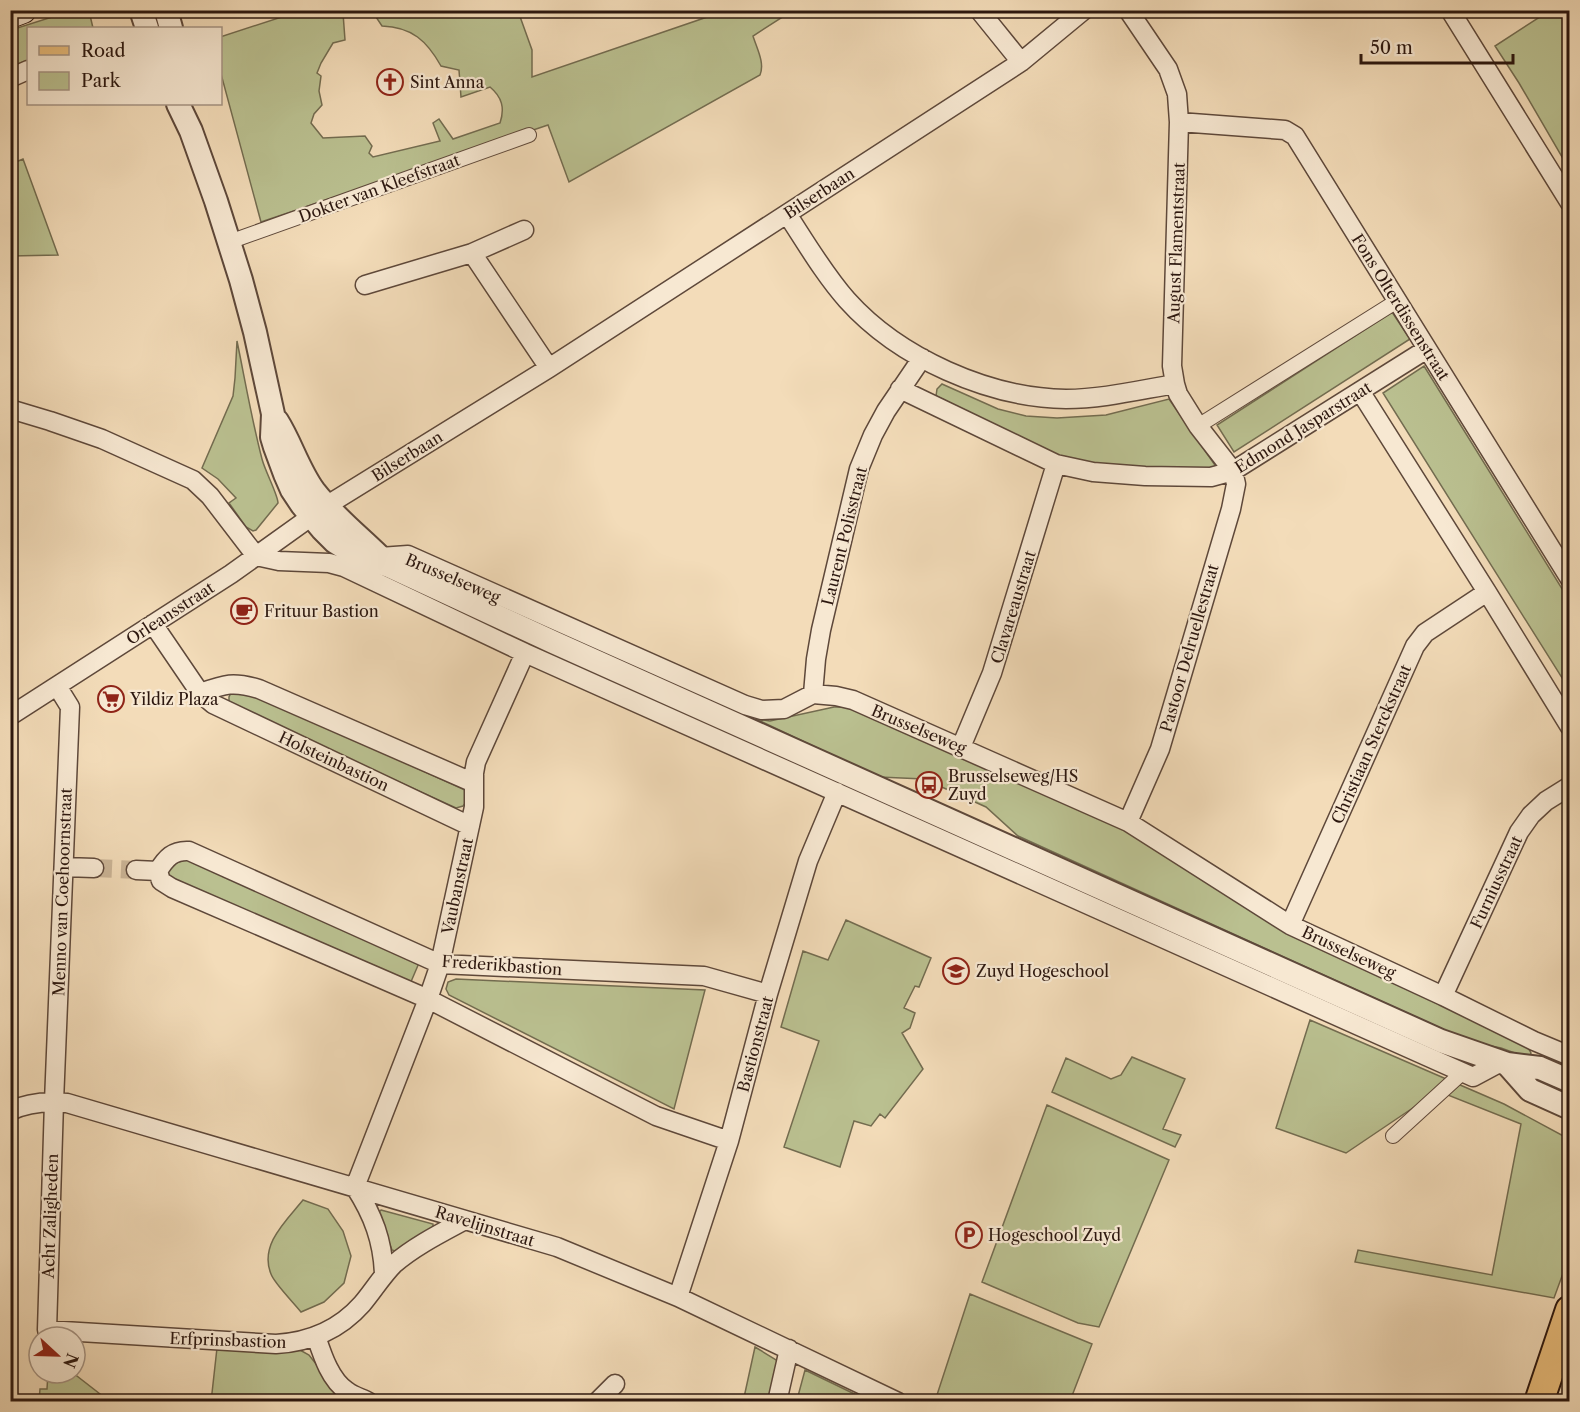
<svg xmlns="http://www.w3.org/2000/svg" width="1580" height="1412" font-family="'Libre Caslon Text',serif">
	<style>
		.green { fill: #bac090; stroke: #736c50; stroke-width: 1.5 }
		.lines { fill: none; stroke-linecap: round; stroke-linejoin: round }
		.minor-tunnel { stroke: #cbb597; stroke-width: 18; stroke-dasharray: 18 9; stroke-linecap: butt }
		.pedestrian-casing { stroke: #5e483a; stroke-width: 16 }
		.minor-casing { stroke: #5e483a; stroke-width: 21 }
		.tertiary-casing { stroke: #5e483a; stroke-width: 26 }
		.secondary-casing { stroke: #2c170f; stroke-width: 28 }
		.primary-casing { stroke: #2c170f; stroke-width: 32 }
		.pedestrian { stroke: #f7e8d2; stroke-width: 14 }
		.minor { stroke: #f7e8d2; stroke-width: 18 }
		.tertiary { stroke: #f7e8d2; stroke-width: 22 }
		.secondary { stroke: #f7e8d2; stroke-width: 26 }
		.primary { stroke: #eabe7c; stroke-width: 28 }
		.labels { text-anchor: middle; stroke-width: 4.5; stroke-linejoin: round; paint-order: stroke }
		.poi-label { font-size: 16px; fill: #2c170f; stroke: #f7e8d2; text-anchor: start }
		.street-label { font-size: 16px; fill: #2c170f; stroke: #f7e8d2 }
	</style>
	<rect width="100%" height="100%" fill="#f3dcb9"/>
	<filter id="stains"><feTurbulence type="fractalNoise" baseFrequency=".00333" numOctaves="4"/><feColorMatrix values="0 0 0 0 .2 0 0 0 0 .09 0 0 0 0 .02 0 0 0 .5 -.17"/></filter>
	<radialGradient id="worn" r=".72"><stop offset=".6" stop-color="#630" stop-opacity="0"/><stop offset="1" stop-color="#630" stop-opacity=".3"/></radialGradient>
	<!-- green -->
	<path class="green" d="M74,10L89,11L93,28H28V60L11,67V30Z
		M300,11H350L343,13L345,40L333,43L321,63L317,73L321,76L319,91L322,105L314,114L311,123L323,138L365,136L372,146L369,153L373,157L440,141L433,123L439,119L453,139L500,123C505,108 502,97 490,87L461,97L459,70L441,66C427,41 412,27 382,26L372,11H519H518L532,50V77L713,15L717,11H792L753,36C757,49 765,63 760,75L569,182L548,125L261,222L221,74L220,37Z
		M1549,11H1569V169L1519,83L1495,46Z
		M23,159L58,255L11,256V164Z
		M1392,312L1410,339L1234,452L1217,425Z
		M237,341C245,380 252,421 262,459C265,471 278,495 278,503L256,530L253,531L246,527L229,503L236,498L218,479L202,468L233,396L235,378Z
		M1424,366L1569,600V689L1383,393Z
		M942,384L998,409L1026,416L1057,418L1106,415L1169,399L1217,468L1187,471L1086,463L1057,455L936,396L937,389Z
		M238,690L269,701L465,790L467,801L463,806L456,808L235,707L229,703V697L232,691Z
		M834,707H846L857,709L1127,829L1527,1046L1531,1053L1529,1058L1501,1048L1471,1042L1018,836L986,807L924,779L879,777L756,719L770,721Z
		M191,858L419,963L410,984L167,880L166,866Z
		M846,920L931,958L919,987L915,986L904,1008L915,1013L910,1028L902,1033L923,1069L885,1118L880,1114L871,1126L854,1121L840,1167L784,1147L819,1041L781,1027L803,951L828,960Z
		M456,979L705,990L674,1109L449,995L446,989L448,982Z
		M1310,1020L1504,1104L1569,1139V1257L1554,1298L1355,1262L1358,1250L1492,1275L1521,1124L1438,1091L1346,1153L1276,1128Z
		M1132,1057L1185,1079L1163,1129L1181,1135L1175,1147L1052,1092L1066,1058L1111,1079L1121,1075Z
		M1047,1105L1169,1160L1099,1327L1078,1323L982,1282Z
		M303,1200L328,1209L343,1231L351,1256L344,1283L324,1302L301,1312C294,1303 274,1283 271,1274C259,1245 286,1221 303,1200Z
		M381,1210L433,1224V1231L398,1252L392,1250L378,1213Z
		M970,1294L1092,1344L1070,1401H935Z
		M755,1347L778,1361L770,1401L743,1402Z
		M217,1348L271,1351L300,1350L309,1355L338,1392L350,1402H211Z
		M805,1370L869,1401H809L798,1396Z
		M48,1373H73L109,1401H39L40,1389H47Z"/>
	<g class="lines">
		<!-- minor-tunnel -->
		<path class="minor-tunnel" d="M94,868L136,870"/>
		<defs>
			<path id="pedestrian" d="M229,242L529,135
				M1198,426L1397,301
				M1393,1136L1462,1073"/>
			<path id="minor" d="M979,10L1021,62
				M1128,10L1168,69L1177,94L1179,122L1172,366L1175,384L1178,394L1198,426L1233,471L1236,484L1231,509L1160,749L1128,822
				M1450,10L1570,203
				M10,78L28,70
				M1179,122L1285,130L1295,136L1570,579
				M787,214C806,243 824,274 847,300C899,358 989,398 1066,399C1102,399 1139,390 1175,384
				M472,253L549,368
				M365,285L472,253L524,230
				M900,389L1056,464L1093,472L1145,476L1211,477L1233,471L1427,349
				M1360,391L1487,592L1570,727
				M10,409L50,421L102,439L193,480L210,496L256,556
				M256,556L279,561L329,563L344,567L525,653L1473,1077L1501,1062
				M380,557L408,555L745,705L762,710L784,709L813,694L836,696L853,700L1128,822L1290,925L1443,996L1534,1041L1570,1056
				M153,624L200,693L213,704L470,826
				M57,686L70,707L54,1102L47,1330L276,1344C310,1342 339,1330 362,1304C373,1291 382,1276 394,1264C415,1246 441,1233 465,1220
				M200,693C225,684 233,681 259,689L474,783
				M813,694L816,659L821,630L859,469L873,435L886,411L922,358
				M10,716L231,574L326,506L549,368L1021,62L1084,10
				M961,747L992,673L1056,464
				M64,867L94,868
				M136,870L158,871
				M1290,925L1415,646L1425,633L1487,592
				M1443,996L1519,832L1531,815L1546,801L1570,786
				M10,1111C29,1102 47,1101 67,1103L557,1247L678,1297L898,1402
				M729,1141L656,1116L428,999L172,888L161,881L158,871C166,858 173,850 189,851L440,964L704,976L768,994
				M384,1275C383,1241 373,1215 355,1187L428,999L440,964L474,807V773L476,762L525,653
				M678,1297L729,1141L768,994L808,861L837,792
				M316,1336C322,1354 330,1380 347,1391C353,1396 362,1398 369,1402
				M597,1402L615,1384
				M777,1402L789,1349"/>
			<path id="tertiary" d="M141,10L147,28
				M166,10L171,28
				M178,104L191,131L216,201L241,280L255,332L273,414L272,437L275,447L285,474L292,490L302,505L322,529L335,542L359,557L389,566L553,642L1441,1041L1507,1064L1540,1068L1570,1081
				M277,421C291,443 298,469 314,491C334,517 360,537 383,560
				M1507,1064L1530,1090L1570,1108"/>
			<path id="secondary" d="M10,15L23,10"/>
			<path id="primary" d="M1539,1402L1570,1310"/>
		</defs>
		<!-- pedestrian casing -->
		<use href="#pedestrian" class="pedestrian-casing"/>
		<!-- minor casing -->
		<use href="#minor" class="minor-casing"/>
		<!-- tertiary casing -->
		<use href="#tertiary" class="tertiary-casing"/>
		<!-- secondary casing -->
		<use href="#secondary" class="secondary-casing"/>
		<!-- primary casing -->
		<use href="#primary" class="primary-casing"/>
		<!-- pedestrian -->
		<use href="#pedestrian" class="pedestrian"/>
		<!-- minor -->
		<use href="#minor" class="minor"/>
		<!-- tertiary -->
		<use href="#tertiary" class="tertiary"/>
		<!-- secondary -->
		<use href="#secondary" class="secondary"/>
		<!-- primary -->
		<use href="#primary" class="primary"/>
	</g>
	<!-- icons -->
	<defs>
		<symbol id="church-ring" viewBox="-11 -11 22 22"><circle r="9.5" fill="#f7e8d2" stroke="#8f2418" stroke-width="1.5"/><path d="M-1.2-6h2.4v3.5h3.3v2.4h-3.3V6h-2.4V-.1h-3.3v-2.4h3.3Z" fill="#8f2418"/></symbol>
		<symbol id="cafe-ring" viewBox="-11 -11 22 22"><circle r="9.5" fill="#f7e8d2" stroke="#8f2418" stroke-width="1.5"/><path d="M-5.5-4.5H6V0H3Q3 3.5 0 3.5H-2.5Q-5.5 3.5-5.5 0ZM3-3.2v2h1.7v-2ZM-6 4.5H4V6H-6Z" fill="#8f2418"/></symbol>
		<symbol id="supermarket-ring" viewBox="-11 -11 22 22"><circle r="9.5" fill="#f7e8d2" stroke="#8f2418" stroke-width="1.5"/><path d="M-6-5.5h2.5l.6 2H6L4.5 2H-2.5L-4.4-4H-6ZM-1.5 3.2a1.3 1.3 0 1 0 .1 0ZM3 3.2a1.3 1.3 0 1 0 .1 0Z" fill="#8f2418"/></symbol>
		<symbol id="bus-ring" viewBox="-11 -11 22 22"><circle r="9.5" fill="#f7e8d2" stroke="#8f2418" stroke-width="1.5"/><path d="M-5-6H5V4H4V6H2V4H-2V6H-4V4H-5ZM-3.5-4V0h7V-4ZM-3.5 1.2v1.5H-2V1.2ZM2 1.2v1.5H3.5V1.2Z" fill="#8f2418"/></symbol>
		<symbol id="university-ring" viewBox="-11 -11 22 22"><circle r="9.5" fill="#f7e8d2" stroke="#8f2418" stroke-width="1.5"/><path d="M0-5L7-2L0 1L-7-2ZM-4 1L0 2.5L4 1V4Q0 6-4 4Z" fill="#8f2418"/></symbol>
		<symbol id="parking-ring" viewBox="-11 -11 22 22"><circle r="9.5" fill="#f7e8d2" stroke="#8f2418" stroke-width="1.5"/><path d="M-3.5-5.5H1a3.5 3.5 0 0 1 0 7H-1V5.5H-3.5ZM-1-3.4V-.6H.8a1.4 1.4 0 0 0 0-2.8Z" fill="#8f2418"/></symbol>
	</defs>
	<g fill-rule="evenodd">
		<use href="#church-ring" x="375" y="67" width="30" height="30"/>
		<use href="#cafe-ring" x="229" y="596" width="30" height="30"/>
		<use href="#supermarket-ring" x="96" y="684" width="30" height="30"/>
		<use href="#bus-ring" x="914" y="770" width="30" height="30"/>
		<use href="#university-ring" x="941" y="956" width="30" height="30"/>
		<use href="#parking-ring" x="954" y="1220" width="30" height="30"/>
	</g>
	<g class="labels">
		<!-- poi labels -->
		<g class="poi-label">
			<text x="410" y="88">Sint Anna</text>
			<text x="264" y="617">Frituur Bastion</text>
			<text x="130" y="705">Yildiz Plaza</text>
			<text x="948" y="782">Brusselseweg/HS<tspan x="948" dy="18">Zuyd</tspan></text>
			<text x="976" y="977">Zuyd Hogeschool</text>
			<text x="988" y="1241">Hogeschool Zuyd</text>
		</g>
		<!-- street labels -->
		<g class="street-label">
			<text transform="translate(379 188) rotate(-20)" y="6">Dokter van Kleefstraat</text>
			<text transform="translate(819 193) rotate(-33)" y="6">Bilserbaan</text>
			<text transform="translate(1176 243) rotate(-88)" y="6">August Flamentstraat</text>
			<text transform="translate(1401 307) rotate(58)" y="6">Fons Olterdissenstraat</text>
			<text transform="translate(1303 427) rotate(-32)" y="6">Edmond Jasparstraat</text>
			<text transform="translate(407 456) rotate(-32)" y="6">Bilserbaan</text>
			<text transform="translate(844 536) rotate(-76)" y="6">Laurent Polisstraat</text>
			<text transform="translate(453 578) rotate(23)" y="6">Brusselseweg</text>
			<text transform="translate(1013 607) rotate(-73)" y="6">Clavareaustraat</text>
			<text transform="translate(170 613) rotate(-33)" y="6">Orleansstraat</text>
			<text transform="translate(1189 648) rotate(-74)" y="6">Pastoor Delruellestraat</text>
			<text transform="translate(919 729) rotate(23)" y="6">Brusselseweg</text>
			<text transform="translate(1371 744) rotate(-66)" y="6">Christiaan Sterckstraat</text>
			<text transform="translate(334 761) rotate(25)" y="6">Holsteinbastion</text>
			<text transform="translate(1496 882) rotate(-65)" y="6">Furniusstraat</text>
			<text transform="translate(457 886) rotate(-78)" y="6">Vaubanstraat</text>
			<text transform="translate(62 892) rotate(-88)" y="6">Menno van Coehoornstraat</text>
			<text transform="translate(1349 952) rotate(25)" y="6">Brusselseweg</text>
			<text transform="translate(502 965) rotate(4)" y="6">Frederikbastion</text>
			<text transform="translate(755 1044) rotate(-75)" y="6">Bastionstraat</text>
			<text transform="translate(50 1216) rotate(-88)" y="6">Acht Zaligheden</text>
			<text transform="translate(485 1226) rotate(17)" y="6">Ravelijnstraat</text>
			<text transform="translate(228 1340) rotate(2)" y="6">Erfprinsbastion</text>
		</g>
	</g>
	<!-- margin -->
	<rect width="1580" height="1412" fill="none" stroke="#f3dcb9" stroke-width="36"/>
	<rect x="12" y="12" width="1556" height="1388" fill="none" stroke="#2c170f" stroke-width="3"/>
	<rect x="18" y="18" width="1544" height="1376" fill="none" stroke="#2c170f" stroke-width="1.5"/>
	<!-- legend -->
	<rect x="27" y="27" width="195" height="78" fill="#f7e8d2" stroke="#a69484" stroke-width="1.5"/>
	<rect x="39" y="46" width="30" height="9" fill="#eabe7c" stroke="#a69484" stroke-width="1.5"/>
	<text x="81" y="57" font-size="18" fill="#2c170f">Road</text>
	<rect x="39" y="72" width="30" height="18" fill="#bac090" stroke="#a69484" stroke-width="1.5"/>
	<text x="81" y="87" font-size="18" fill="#2c170f">Park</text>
	<!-- north arrow -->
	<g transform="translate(57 1355) rotate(112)"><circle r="28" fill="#f7e8d2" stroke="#a69484" stroke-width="1.5"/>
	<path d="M0-4.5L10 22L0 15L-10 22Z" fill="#8f2418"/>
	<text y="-9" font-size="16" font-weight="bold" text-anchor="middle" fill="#2c170f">N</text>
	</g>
	<!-- scale -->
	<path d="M1361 54v9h152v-9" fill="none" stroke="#2c170f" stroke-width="3"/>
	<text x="1370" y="54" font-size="18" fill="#2c170f" stroke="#f7e8d2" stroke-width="4.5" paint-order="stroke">50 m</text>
	<rect width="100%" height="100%" filter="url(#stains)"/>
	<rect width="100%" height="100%" fill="url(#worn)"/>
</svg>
